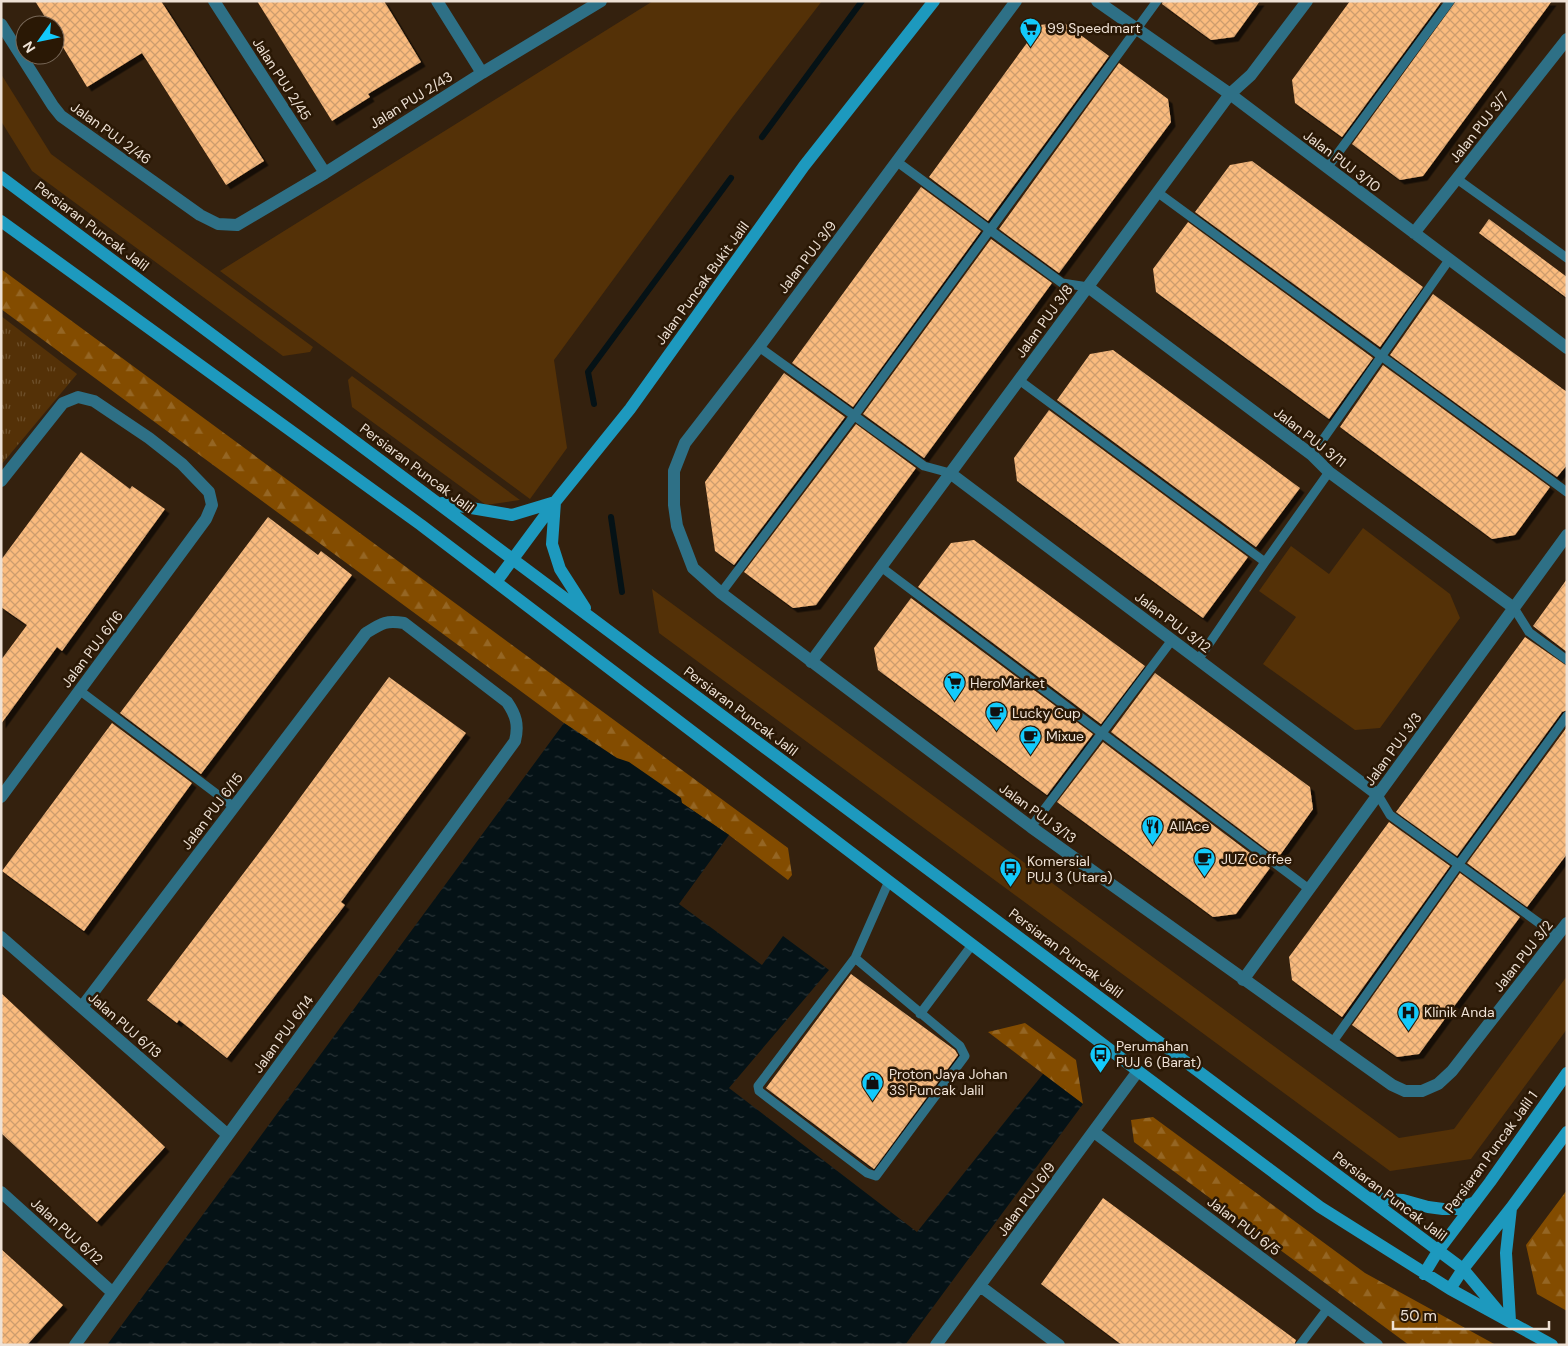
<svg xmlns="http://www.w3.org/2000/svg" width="1568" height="1346" font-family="'DM Sans',sans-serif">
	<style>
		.grass { fill: #543107 }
		.forest { fill: url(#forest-firs) }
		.park { fill: url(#park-tufts) }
		.water { fill: url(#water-ripples) }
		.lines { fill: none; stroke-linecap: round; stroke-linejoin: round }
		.stream { stroke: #051216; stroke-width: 6 }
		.building { fill: url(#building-cross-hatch); filter: url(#shadow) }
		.lane { stroke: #2e7086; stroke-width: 9 }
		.street { stroke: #2e7086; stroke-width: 12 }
		.secondary { stroke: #1d99be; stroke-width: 12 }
		.labels { text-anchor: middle; stroke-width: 5; stroke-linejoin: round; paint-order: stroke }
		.poi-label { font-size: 14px; fill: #eee1d5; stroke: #2a1805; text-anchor: start }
		.street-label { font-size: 14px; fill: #eee1d5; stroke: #2a1805 }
	</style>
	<defs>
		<pattern id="forest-firs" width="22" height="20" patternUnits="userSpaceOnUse" patternTransform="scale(1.25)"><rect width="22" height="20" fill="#834c00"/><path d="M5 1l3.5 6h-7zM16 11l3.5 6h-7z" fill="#956624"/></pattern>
		<pattern id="park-tufts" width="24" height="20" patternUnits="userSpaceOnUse" patternTransform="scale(1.25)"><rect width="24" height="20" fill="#543107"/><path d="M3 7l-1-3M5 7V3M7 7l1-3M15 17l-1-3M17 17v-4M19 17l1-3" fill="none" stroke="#6d4f2a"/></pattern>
		<pattern id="water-ripples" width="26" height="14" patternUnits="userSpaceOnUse" patternTransform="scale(1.25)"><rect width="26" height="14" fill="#051216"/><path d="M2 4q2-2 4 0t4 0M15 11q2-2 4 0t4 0" fill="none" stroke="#2a3437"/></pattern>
		<pattern id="building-cross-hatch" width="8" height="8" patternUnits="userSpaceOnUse" patternTransform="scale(1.25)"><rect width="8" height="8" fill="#fabb7e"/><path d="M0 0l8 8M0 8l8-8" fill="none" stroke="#cd9d6e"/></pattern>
		<filter id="shadow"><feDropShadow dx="4.5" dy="4.5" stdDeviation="0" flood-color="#0009"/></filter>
	</defs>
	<rect width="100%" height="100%" fill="#34210e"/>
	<!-- grass -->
	<path class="grass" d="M653,1H822L732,118L554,360L567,448L530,499L220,271Z
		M1,74L51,154L313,347L310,352L283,356L32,171L1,121Z
		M352,376L520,500L486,505L352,407L348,380Z
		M1363,528L1450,594L1460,618L1380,728L1355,730L1263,664L1296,617L1259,591L1291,546L1329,574Z
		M652,589L1399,1138L1454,1129L1567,976V1029L1471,1159L1390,1171L659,633Z"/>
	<!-- forest -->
	<path class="forest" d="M1,269L788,848L792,875L788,880L729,835L564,723L1,309Z
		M1025,1023L1076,1060L1083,1104L988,1032Z
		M1153,1117L1365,1273L1496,1345H1409L1134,1142L1131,1120Z
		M1567,1190V1311L1537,1294L1526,1245Z"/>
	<!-- park -->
	<path class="park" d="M1,316L77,374L1,465Z"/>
	<!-- water -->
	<path class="water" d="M564,723L617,758L629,762L681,798L682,803L729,835L679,904L762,965L783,936L829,970L729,1088L917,1232L1043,1074L1083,1104L905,1345H107Z"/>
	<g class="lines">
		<!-- stream -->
		<path class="stream" d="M762,137L862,1
			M594,404L588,372L731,178
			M611,517L622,592"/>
	</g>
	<!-- building -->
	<path class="building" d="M35,1H161L264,161L226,185L142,53L87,87L55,34V25H50Z
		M257,1H384L421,62L368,94L370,97L332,121Z
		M1163,1H1260L1234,37L1211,40L1162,4Z
		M1350,1H1442L1342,137L1295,103L1292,80Z
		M1456,1H1552L1423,176L1400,180L1352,144Z
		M1063,22L1109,56L988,221L929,177L1040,25Z
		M1119,63L1168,99L1171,122L1059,273L999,229Z
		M1252,161L1423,287L1380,347L1195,212L1230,165Z
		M921,187L981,231L853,407L792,363Z
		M1489,219L1567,277V298L1479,233Z
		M1188,222L1373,358L1329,419L1156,292L1153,269Z
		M991,239L1052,283L924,458L863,414Z
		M1433,294L1567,392V465L1557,477L1390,355Z
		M1113,350L1300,488L1256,547L1057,400L1090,354Z
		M1383,365L1550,487L1515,535L1492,539L1340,427Z
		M784,373L845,417L734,565L715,551L705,482Z
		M1049,410L1248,557L1203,618L1017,481L1014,458Z
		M856,424L916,468L816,605L793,608L744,572Z
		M81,452L130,489L132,486L165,509L62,651L57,647L1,724V660L27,625L1,607V560Z
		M268,517L318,555L321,551L352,575L201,774L120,713Z
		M974,540L1145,666L1101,724L918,587L951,543Z
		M1567,579V652L1533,626Z
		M911,598L1093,734L1047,795L878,670L874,648Z
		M1525,637L1567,666V710L1562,712L1457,856L1396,812Z
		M1155,673L1310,787L1313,809L1278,858L1111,732Z
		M389,677L466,733L341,902L345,905L227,1058L179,1020L177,1023L147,1000L274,833Z
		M112,723L192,783L84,931L2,871Z
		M1567,727V854L1527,907L1467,863Z
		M1103,742L1270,868L1236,914L1213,917L1057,802Z
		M1389,822L1450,866L1342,1017L1292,980L1289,957Z
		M1460,873L1520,917L1419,1054L1397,1057L1352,1025Z
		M851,974L955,1050L958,1055L874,1169L766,1088Z
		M1,993L165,1147L97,1222L1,1133Z
		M1103,1198L1296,1340L1294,1345H1122L1041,1284Z
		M1,1249L63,1305L27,1345H1Z"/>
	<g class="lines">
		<!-- lane -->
		<path class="lane" d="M896,161L1062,283L1088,287
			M1327,168L1450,1
			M1457,179L1567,258
			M1157,192L1567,492
			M759,347L924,466L950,473
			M1019,380L1265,562
			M1312,455L1449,260
			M881,567L1309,889
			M721,593L854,416L1157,1
			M1514,608L1529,632L1567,660
			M1198,660L1265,562L1329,472
			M79,690L234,807
			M1378,795L1390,815L1557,936
			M1031,827L1172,640
			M855,958L960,1046L965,1056L876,1176L867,1173L759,1091L758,1086L855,958L889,881
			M920,1014L972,945
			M1332,1043L1459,864L1567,716
			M1300,1345L1328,1308"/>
		<!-- street -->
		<path class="street" d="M214,1L325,173
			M437,1L482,73
			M1016,1L759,347L685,443L674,471V505L677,526L693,568L721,593L1031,827L1392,1085L1405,1091H1422L1438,1084L1452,1071L1567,923
			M1097,1L1230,94L1567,348
			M1,24L53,106L61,116L200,215L218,224L237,225L325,173L482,73L601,1
			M1414,233L1567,39
			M1088,287L1312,455L1329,472L1514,608
			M950,473L1378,795
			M1,481L63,403L78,397L94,401L149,438L182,464L209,492L212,505L206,519L1,797
			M811,662L1230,94L1251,75L1307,1
			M1,937L228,1135
			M1243,980L1567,535
			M1094,1132L1377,1345
			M1,1192L113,1293
			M980,1286L1059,1345
			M75,1345L515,741C519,725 516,715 507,702L404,623C386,620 382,623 366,633L82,1007
			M936,1345L1138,1071"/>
		<!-- secondary -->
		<path class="secondary" d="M1,177L1463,1269L1499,1312
			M1,221L421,525L1138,1071L1320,1207L1450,1289L1552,1345
			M555,502L552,544L560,569L585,608
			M442,503L512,515L555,502
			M496,582L555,502L630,409L804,166L934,1
			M1368,1198L1403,1200L1428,1207L1443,1209H1457L1475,1202
			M1424,1274L1438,1251L1490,1182L1567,1073
			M1450,1289L1463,1269L1511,1208L1567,1132
			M1510,1321L1506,1253L1511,1208"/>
	</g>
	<!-- icons -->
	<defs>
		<symbol id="supermarket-pin" viewBox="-11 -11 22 30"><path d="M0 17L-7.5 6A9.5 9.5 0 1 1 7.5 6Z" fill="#13cafb" stroke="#2a1805"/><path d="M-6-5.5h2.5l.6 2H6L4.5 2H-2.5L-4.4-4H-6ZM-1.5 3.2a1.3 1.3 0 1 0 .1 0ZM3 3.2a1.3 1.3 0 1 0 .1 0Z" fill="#111"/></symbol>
		<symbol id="cafe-pin" viewBox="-11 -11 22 30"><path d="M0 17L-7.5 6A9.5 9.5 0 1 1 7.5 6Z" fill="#13cafb" stroke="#2a1805"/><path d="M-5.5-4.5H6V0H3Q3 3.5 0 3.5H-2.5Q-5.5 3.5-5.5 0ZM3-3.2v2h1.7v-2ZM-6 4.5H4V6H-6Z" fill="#111"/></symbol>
		<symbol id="restaurant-pin" viewBox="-11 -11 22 30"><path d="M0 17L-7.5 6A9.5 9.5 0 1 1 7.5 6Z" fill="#13cafb" stroke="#2a1805"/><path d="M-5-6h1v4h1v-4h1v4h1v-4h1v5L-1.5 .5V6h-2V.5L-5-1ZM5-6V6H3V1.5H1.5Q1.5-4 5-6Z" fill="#111"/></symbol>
		<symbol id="bus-pin" viewBox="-11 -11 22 30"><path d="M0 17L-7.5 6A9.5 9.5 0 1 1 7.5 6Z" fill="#13cafb" stroke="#2a1805"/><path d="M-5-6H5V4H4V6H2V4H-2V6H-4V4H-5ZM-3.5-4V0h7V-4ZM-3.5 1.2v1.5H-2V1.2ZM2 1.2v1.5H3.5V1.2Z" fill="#111"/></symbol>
		<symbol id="hospital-pin" viewBox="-11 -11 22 30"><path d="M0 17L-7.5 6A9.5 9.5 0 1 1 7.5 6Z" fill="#13cafb" stroke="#2a1805"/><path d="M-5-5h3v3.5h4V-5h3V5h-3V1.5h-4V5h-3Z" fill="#111"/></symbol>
		<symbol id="shop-pin" viewBox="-11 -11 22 30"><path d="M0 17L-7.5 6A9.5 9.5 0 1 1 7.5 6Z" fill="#13cafb" stroke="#2a1805"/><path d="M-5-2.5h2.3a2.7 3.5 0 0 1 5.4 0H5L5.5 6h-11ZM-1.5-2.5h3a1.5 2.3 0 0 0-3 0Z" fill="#111"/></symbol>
	</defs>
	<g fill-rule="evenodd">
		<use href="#supermarket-pin" x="1018" y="16" width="25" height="34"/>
		<use href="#supermarket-pin" x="942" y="670" width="25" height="34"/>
		<use href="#cafe-pin" x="984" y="700" width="25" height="34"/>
		<use href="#cafe-pin" x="1018" y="724" width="25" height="34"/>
		<use href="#restaurant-pin" x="1140" y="814" width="25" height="34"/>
		<use href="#cafe-pin" x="1192" y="846" width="25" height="34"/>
		<use href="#bus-pin" x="998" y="856" width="25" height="34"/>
		<use href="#hospital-pin" x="1396" y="1000" width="25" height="34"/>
		<use href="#bus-pin" x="1088" y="1042" width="25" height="34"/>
		<use href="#shop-pin" x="860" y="1070" width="25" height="34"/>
	</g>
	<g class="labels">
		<!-- poi labels -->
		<g class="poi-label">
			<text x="1047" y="33">99 Speedmart</text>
			<text x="970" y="688">HeroMarket</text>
			<text x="1012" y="718">Lucky Cup</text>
			<text x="1046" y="741">Mixue</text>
			<text x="1169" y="831">AllAce</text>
			<text x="1221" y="864">JUZ Coffee</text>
			<text x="1027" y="866">Komersial<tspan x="1027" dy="16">PUJ 3 (Utara)</tspan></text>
			<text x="1424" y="1017">Klinik Anda</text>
			<text x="1116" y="1051">Perumahan<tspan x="1116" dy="16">PUJ 6 (Barat)</tspan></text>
			<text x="889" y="1079">Proton Jaya Johan<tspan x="889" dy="16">3S Puncak Jalil</tspan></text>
		</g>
		<!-- street labels -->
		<g class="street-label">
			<text transform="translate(282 79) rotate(57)" y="5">Jalan PUJ 2/45</text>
			<text transform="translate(411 100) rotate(-32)" y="5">Jalan PUJ 2/43</text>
			<text transform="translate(1479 127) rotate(-52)" y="5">Jalan PUJ 3/7</text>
			<text transform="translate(111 133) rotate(36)" y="5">Jalan PUJ 2/46</text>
			<text transform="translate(1342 161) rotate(37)" y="5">Jalan PUJ 3/10</text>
			<text transform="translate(92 226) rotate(37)" y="5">Persiaran Puncak Jalil</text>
			<text transform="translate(807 257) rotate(-53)" y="5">Jalan PUJ 3/9</text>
			<text transform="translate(702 283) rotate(-54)" y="5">Jalan Puncak Bukit Jalil</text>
			<text transform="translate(1044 321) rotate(-54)" y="5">Jalan PUJ 3/8</text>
			<text transform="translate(1310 437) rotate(38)" y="5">Jalan PUJ 3/11</text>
			<text transform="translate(417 468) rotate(37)" y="5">Persiaran Puncak Jalil</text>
			<text transform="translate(1173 622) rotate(37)" y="5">Jalan PUJ 3/12</text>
			<text transform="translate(92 649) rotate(-53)" y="5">Jalan PUJ 6/16</text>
			<text transform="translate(741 711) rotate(37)" y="5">Persiaran Puncak Jalil</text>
			<text transform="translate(1393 749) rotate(-54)" y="5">Jalan PUJ 3/3</text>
			<text transform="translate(212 811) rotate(-53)" y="5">Jalan PUJ 6/15</text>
			<text transform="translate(1038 813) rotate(36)" y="5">Jalan PUJ 3/13</text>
			<text transform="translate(1066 953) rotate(37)" y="5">Persiaran Puncak Jalil</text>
			<text transform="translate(1523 956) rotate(-52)" y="5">Jalan PUJ 3/2</text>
			<text transform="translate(125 1025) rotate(41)" y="5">Jalan PUJ 6/13</text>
			<text transform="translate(283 1034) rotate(-54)" y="5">Jalan PUJ 6/14</text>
			<text transform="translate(1491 1152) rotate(-54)" y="5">Persiaran Puncak Jalil 1</text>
			<text transform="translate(1390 1196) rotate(37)" y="5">Persiaran Puncak Jalil</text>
			<text transform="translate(1026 1199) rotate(-54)" y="5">Jalan PUJ 6/9</text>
			<text transform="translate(1244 1226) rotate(37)" y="5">Jalan PUJ 6/5</text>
			<text transform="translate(67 1231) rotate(42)" y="5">Jalan PUJ 6/12</text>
		</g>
	</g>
	<!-- border -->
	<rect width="1568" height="1346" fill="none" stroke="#eee1d5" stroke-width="5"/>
	<!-- north arrow -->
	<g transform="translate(40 40) rotate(237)"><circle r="24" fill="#2a1805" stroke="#786858"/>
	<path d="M0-4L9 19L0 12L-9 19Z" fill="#13cafb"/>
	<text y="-8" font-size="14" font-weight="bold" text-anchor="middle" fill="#eee1d5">N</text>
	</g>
	<!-- scale -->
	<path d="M1393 1321v8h156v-8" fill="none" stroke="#eee1d5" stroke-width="2.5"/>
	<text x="1400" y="1321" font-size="15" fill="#eee1d5" stroke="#2a1805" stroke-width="4" paint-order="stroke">50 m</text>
</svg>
